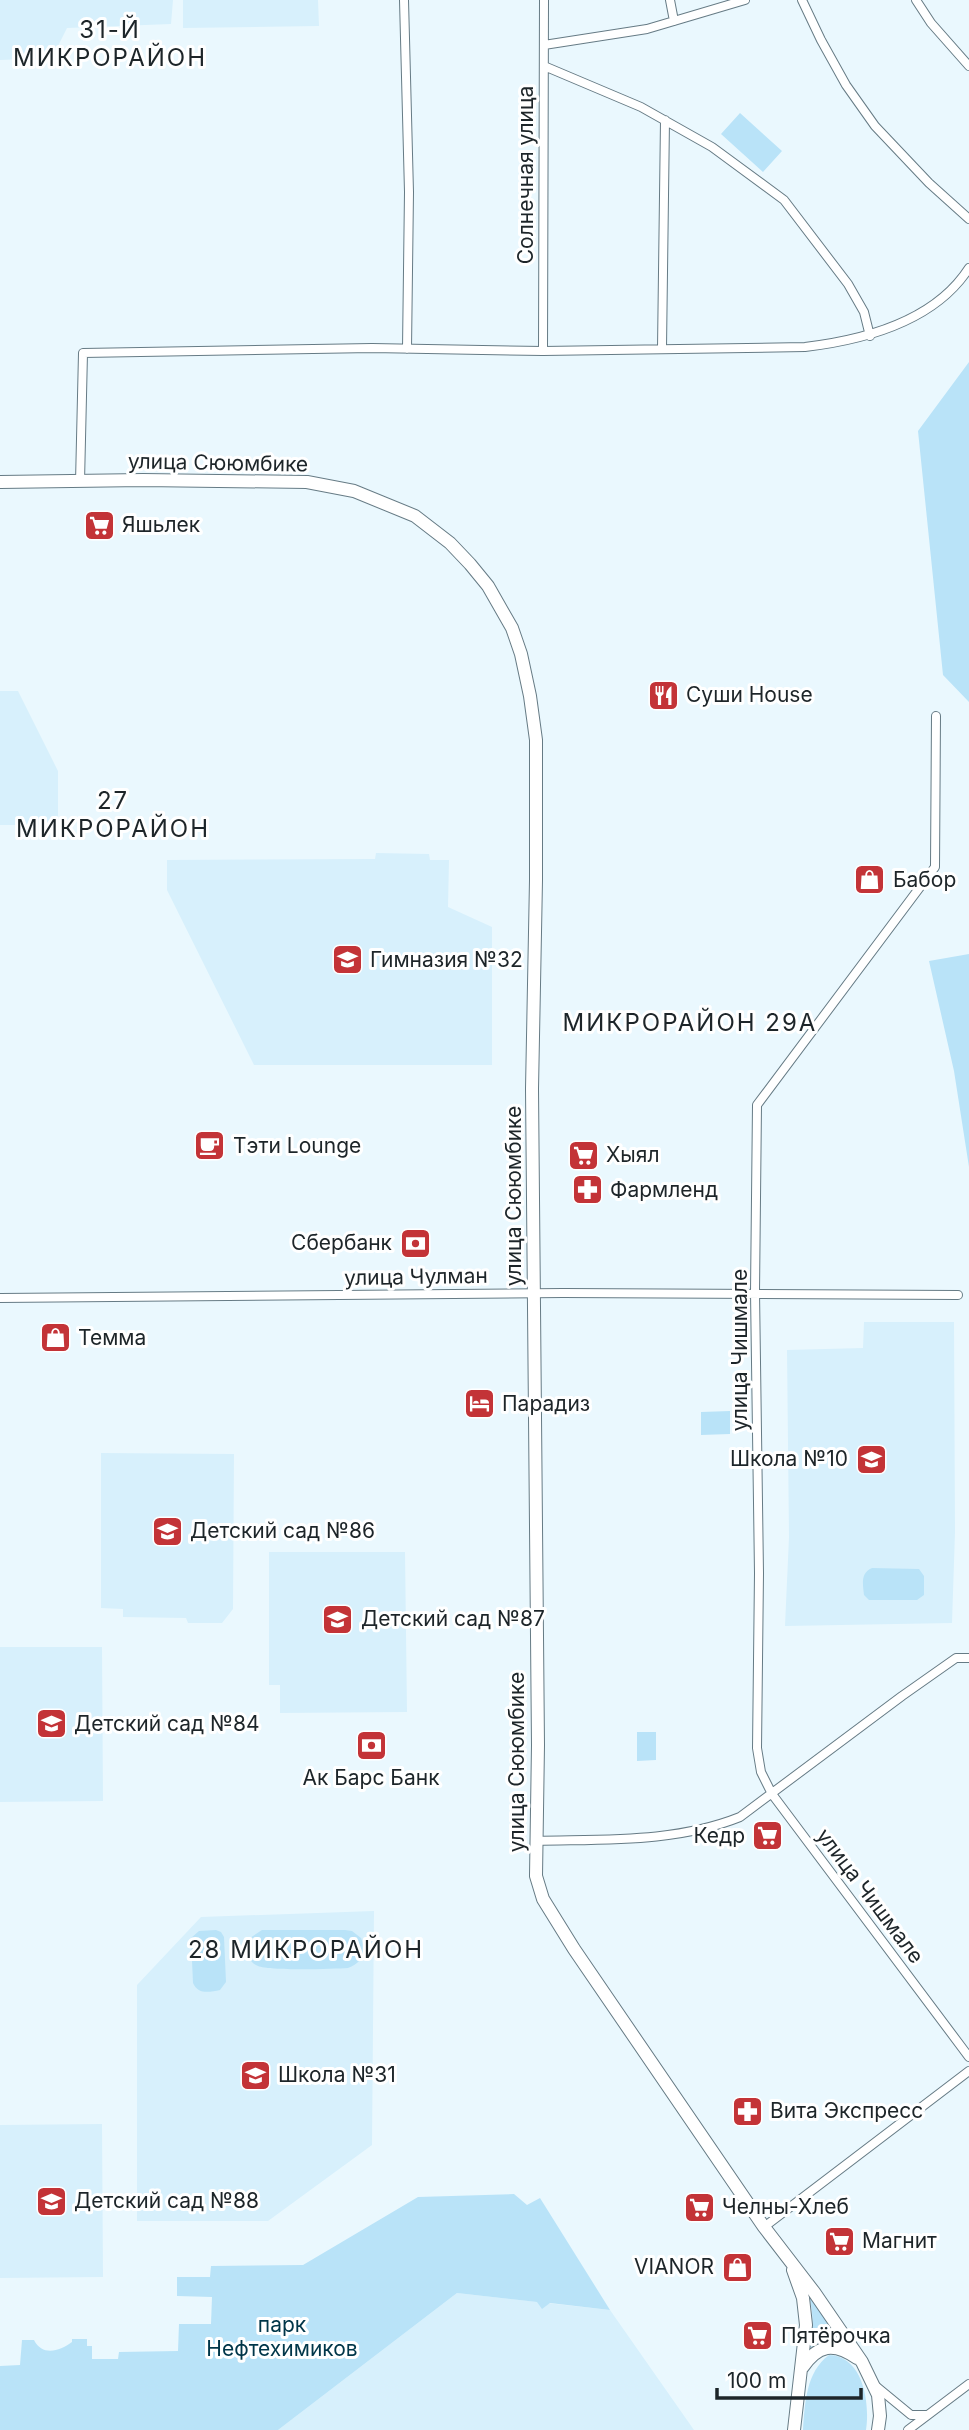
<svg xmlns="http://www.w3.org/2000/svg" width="969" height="2430" font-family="Inter,sans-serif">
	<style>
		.built { fill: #d7f0fc }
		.green { fill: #b9e3f8 }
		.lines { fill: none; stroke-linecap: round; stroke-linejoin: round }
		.street-casing { stroke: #667b85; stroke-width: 10 }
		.secondary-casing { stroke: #667b85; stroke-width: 14 }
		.street { stroke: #fff; stroke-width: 8 }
		.secondary { stroke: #fff; stroke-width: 12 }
		.labels { text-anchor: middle; stroke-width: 6; stroke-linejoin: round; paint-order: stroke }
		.street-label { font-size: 21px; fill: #1d2529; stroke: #fff }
		.poi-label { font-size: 21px; fill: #1d2529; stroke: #fff; text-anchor: start }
		.park-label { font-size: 21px; fill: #003649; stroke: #fff }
		.quarter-label { font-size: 24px; letter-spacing: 2px; fill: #1d2529; stroke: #fff }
	</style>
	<rect width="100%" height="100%" fill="#eaf8fe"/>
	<!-- built -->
	<path class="built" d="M0,0H173L171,24L67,28L52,58L0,60Z
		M183,0H318L319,26L183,28Z
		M0,691H18L58,771V825H0Z
		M376,853L429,854L430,860H449L448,907L492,927V1065H254L167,890V860L375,859Z
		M864,1322H954L955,1532L952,1623L785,1626L789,1537L787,1350L863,1348Z
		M101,1453L234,1454L233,1609L222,1623H188L186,1618L123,1617V1609L101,1608Z
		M269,1552H405L407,1712L280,1713V1685H269Z
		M0,1647H102L103,1801L0,1802Z
		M374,1911L372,2145L268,2221H137V1985L201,1917Z
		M102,2124L103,2277L0,2278V2125Z
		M457,2293L610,2310L694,2430H278Z"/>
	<!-- green -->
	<path class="green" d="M740,113L782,151L763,172L721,134Z
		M969,362V702L943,675L918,431Z
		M969,954V1167L954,1071L929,961Z
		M730,1411V1434L701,1435V1412Z
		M872,1568L919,1569L924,1576V1595L917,1600H869L864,1595C863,1585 860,1573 872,1568Z
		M637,1732H656V1760L637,1761Z
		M216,1930L221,1932L224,1937L226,1982L220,1990C210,1992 198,1995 193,1983L191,1938L199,1931Z
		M262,1930H345L352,1931L361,1938C367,1952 362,1963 348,1968C333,1969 269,1971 258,1966C246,1961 245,1948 250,1938Z
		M514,2194L527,2205L540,2198L610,2310L550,2303L542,2309L537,2302L457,2293L278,2430H0V2366L20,2365L22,2340H34C42,2356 59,2352 72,2342V2339H87V2346H92V2359H118L119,2352L178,2351L179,2324H211L212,2297L177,2296V2277H210L211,2266L303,2265L418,2197Z
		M806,2289L837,2334L822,2337L809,2349C813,2327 815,2310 806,2289Z
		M829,2355C864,2356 870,2405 866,2430H803C805,2403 806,2372 829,2355Z"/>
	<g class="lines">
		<defs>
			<path id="street" d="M404,0L409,192L407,349
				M670,0L674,21
				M802,0L821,40L846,85L875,126L929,183L969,219
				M916,0L931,23L969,66
				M544,45L647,29L745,0
				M544,66L641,107L712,147L784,200L848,284L864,312L870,336
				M662,348L665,120
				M543,351L544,0
				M80,482L83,353L372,348L543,351L805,347C864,340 935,321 969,268
				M936,716L935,867L757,1105L755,1292L759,1573L757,1748L761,1772L772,1794L969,2057
				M0,1298L563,1293L958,1295
				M536,1841C604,1839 675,1843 740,1817L902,1696L956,1658H969
				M764,2227L969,2071
				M877,2387L911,2415H927
				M908,2430L969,2384"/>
			<path id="secondary" d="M0,482L143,480L307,482L354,491L415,516L450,543L470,564L488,586L512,628L521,654L530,696L536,740V880L532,1089L538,1745L536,1876L543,1899L574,1949L764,2227L814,2292L862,2362L878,2395L880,2416L878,2430
				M793,2270L803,2298L806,2325L794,2430
				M802,2368C818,2344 834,2342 857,2358"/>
		</defs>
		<!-- street casing -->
		<use href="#street" class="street-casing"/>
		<!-- secondary casing -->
		<use href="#secondary" class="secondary-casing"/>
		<!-- street -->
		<use href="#street" class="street"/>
		<!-- secondary -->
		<use href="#secondary" class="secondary"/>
	</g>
	<!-- icons -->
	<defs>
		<symbol id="supermarket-square" viewBox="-11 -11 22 22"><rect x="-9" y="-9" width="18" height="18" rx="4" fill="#c33337" stroke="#fff"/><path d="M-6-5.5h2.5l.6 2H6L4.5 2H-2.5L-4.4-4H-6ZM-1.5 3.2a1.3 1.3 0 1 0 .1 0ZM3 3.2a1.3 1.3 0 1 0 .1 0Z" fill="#fff"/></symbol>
		<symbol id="restaurant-square" viewBox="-11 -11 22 22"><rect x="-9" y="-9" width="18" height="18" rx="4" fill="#c33337" stroke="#fff"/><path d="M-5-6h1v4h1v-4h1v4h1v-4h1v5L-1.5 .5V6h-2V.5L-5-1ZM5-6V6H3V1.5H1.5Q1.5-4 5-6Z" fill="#fff"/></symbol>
		<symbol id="shop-square" viewBox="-11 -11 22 22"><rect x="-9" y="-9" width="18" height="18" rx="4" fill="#c33337" stroke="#fff"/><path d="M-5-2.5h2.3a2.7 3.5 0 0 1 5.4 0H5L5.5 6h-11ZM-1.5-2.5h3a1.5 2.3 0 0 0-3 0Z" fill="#fff"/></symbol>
		<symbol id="school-square" viewBox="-11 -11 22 22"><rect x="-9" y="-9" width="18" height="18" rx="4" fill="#c33337" stroke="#fff"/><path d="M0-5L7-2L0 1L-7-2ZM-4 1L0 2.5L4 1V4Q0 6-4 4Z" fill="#fff"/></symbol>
		<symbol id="cafe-square" viewBox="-11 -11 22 22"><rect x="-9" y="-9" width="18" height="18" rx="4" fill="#c33337" stroke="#fff"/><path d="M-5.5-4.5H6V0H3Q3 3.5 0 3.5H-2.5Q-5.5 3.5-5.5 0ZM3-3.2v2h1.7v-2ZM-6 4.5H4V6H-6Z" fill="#fff"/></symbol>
		<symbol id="pharmacy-square" viewBox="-11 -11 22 22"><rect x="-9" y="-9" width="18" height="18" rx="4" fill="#c33337" stroke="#fff"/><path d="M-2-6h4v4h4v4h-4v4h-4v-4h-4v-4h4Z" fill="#fff"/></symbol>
		<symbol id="bank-square" viewBox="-11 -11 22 22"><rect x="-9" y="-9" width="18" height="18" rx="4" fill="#c33337" stroke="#fff"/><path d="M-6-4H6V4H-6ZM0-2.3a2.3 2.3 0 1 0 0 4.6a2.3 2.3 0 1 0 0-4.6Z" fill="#fff"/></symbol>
		<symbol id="hotel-square" viewBox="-11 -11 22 22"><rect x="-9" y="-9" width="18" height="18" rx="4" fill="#c33337" stroke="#fff"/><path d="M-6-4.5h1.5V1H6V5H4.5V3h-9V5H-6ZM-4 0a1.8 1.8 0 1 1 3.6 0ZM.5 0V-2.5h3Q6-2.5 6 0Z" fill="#fff"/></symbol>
	</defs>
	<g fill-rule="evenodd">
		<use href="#supermarket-square" x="82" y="508" width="35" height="35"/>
		<use href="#restaurant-square" x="646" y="678" width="35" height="35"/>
		<use href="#shop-square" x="852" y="862" width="35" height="35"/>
		<use href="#school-square" x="330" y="942" width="35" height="35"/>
		<use href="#cafe-square" x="192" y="1128" width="35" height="35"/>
		<use href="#supermarket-square" x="566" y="1138" width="35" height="35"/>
		<use href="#pharmacy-square" x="570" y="1172" width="35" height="35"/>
		<use href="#bank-square" x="398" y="1226" width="35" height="35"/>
		<use href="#shop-square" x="38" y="1320" width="35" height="35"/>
		<use href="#hotel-square" x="462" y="1386" width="35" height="35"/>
		<use href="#school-square" x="854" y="1442" width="35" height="35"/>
		<use href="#school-square" x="150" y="1514" width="35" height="35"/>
		<use href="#school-square" x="320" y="1602" width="35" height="35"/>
		<use href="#school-square" x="34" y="1706" width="35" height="35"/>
		<use href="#bank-square" x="354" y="1728" width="35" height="35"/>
		<use href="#supermarket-square" x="750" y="1818" width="35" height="35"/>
		<use href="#school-square" x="238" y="2058" width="35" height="35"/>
		<use href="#pharmacy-square" x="730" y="2094" width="35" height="35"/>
		<use href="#school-square" x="34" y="2184" width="35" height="35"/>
		<use href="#supermarket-square" x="682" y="2190" width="35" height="35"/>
		<use href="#supermarket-square" x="822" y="2224" width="35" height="35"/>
		<use href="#shop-square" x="720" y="2250" width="35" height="35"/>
		<use href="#supermarket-square" x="740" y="2318" width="35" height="35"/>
	</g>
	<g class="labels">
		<!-- street labels -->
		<g class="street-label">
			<text transform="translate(526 175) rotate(-90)" y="7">Солнечная улица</text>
			<text transform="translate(218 463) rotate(1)" y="7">улица Сююмбике</text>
			<text transform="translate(514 1196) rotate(-90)" y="7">улица Сююмбике</text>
			<text transform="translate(416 1277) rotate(-1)" y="7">улица Чулман</text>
			<text transform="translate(740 1350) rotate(-90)" y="7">улица Чишмале</text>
			<text transform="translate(517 1762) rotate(-90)" y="7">улица Сююмбике</text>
			<text transform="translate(870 1896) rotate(53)" y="7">улица Чишмале</text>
		</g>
		<!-- poi labels -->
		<g class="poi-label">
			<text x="122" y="532">Яшьлек</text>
			<text x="686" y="702">Суши House</text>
			<text x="893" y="887">Бабор</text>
			<text x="370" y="967">Гимназия №32</text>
			<text x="233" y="1153">Тэти Lounge</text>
			<text x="606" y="1162">Хыял</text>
			<text x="610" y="1197">Фармленд</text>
			<text x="392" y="1250" text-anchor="end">Сбербанк</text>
			<text x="78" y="1345">Темма</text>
			<text x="502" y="1411">Парадиз</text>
			<text x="848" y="1466" text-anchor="end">Школа №10</text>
			<text x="190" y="1538">Детский сад №86</text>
			<text x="361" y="1626">Детский сад №87</text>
			<text x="74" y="1731">Детский сад №84</text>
			<text x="371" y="1785" text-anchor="middle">Ак Барс Банк</text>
			<text x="745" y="1843" text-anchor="end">Кедр</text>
			<text x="278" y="2082">Школа №31</text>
			<text x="770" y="2118">Вита Экспресс</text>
			<text x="74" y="2208">Детский сад №88</text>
			<text x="722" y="2214">Челны-Хлеб</text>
			<text x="862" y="2248">Магнит</text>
			<text x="714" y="2274" text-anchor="end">VIANOR</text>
			<text x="781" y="2343">Пятёрочка</text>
		</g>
		<!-- park labels -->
		<g class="park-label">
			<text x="282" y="2332">парк<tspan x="282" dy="24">Нефтехимиков</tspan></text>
		</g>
		<!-- quarter labels -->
		<g class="quarter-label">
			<text x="110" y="38">31-Й<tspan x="110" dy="28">МИКРОРАЙОН</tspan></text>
			<text x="113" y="809">27<tspan x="113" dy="28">МИКРОРАЙОН</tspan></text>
			<text x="690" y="1031">МИКРОРАЙОН 29А</text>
			<text x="306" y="1958">28 МИКРОРАЙОН</text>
		</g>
	</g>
	<!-- scale -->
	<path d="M717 2388v10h144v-10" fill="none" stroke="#1d2529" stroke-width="3.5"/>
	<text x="727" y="2388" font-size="21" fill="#1d2529" stroke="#ffffff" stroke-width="5" paint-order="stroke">100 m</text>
</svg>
